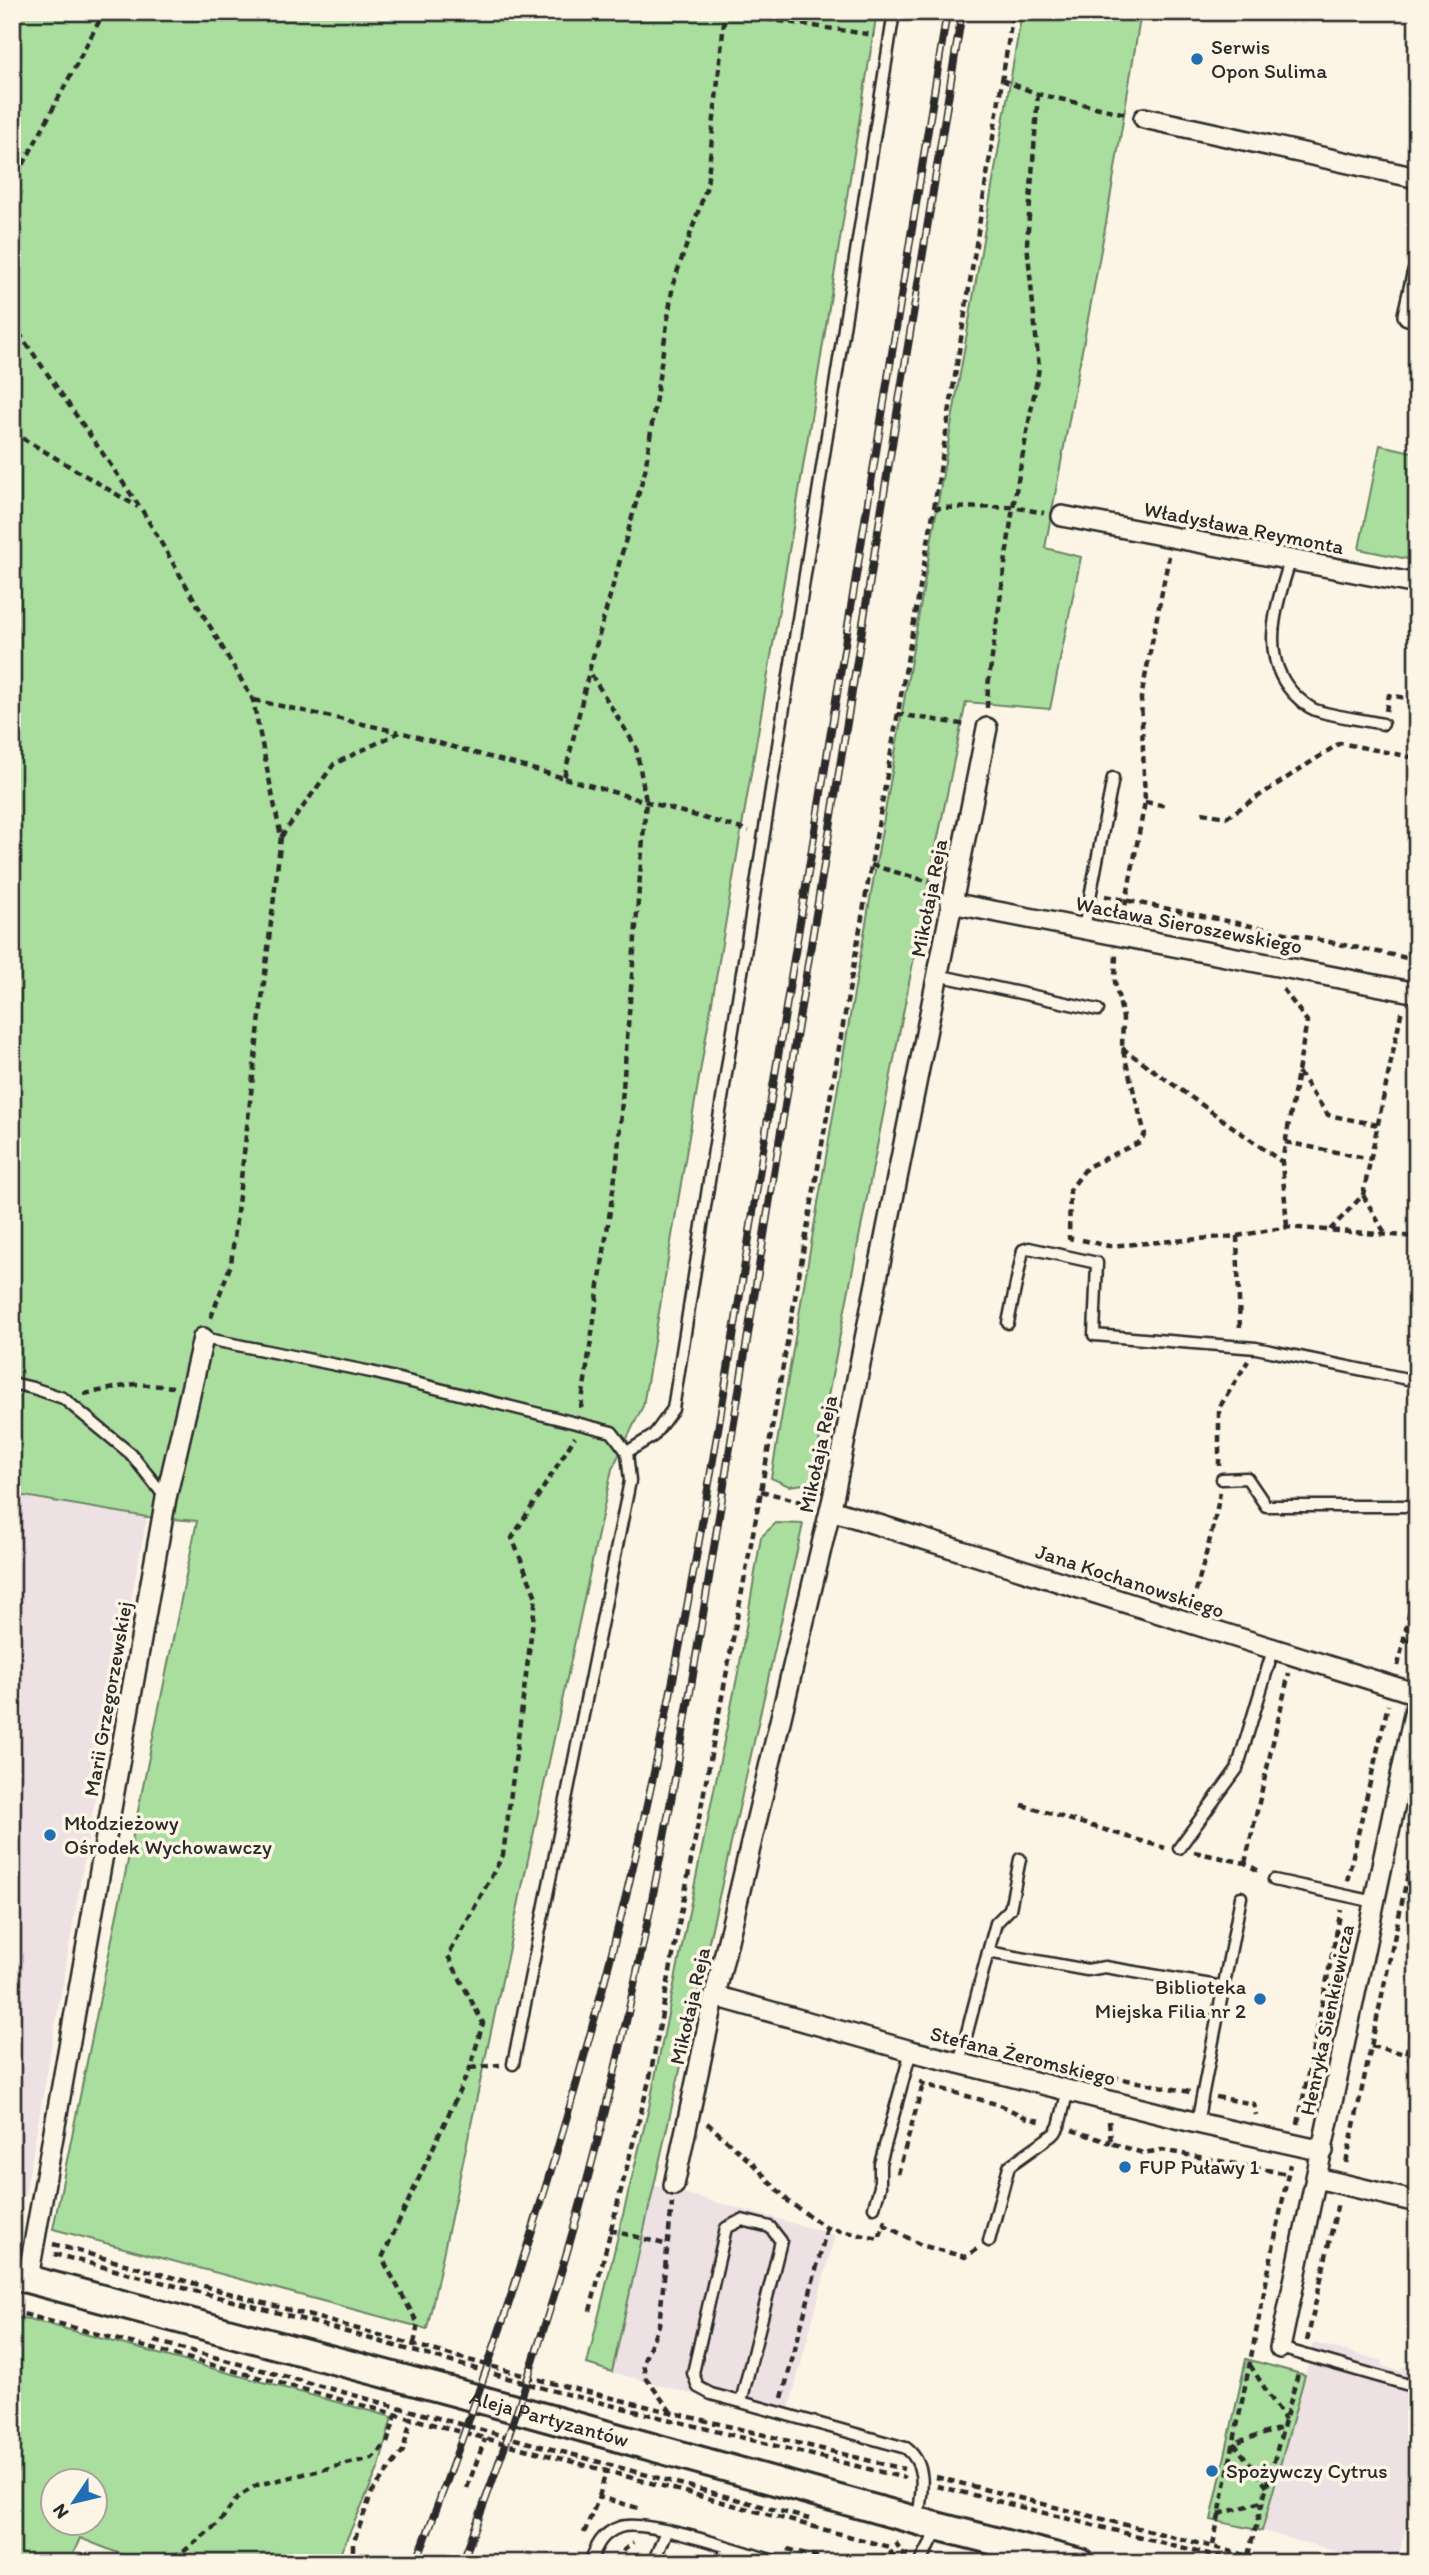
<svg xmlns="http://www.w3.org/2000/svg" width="1429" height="2575" font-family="Itim,sans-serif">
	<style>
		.built { fill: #ede1e4 }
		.green { fill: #aade9f; stroke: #6a8465; stroke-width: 2; fill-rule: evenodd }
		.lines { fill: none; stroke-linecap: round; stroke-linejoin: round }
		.lane-casing { stroke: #2b2b2b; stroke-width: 15 }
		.street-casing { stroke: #2b2b2b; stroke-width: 24 }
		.secondary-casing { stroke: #2b2b2b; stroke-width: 32 }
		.path { stroke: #2b2b2b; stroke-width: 4.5; stroke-dasharray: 7 5; stroke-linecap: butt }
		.lane { stroke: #fcf5e5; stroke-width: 10 }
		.street { stroke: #fcf5e5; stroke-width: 19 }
		.secondary { stroke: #fcf5e5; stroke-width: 26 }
		.rail-casing { stroke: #2b2b2b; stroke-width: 8 }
		.rail { stroke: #fcf5e5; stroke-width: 5; stroke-dasharray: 16; stroke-linecap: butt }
		.poi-dot { fill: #1f6fb2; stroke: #fcf5e5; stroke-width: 2.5 }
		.labels { text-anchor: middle; stroke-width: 7; stroke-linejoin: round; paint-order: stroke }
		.poi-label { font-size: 21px; fill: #2b2b2b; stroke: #fcf5e5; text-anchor: start }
		.street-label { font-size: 21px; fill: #2b2b2b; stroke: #fcf5e5 }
	</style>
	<rect width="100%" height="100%" fill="#fcf5e5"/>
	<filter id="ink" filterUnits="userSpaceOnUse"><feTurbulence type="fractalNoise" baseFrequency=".0143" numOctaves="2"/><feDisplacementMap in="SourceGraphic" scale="14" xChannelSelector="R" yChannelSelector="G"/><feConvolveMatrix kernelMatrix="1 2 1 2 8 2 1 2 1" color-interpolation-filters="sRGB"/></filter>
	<g filter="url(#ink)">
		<!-- built -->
		<path class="built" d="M12,1494L147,1517L122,1646L25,2197L12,2194Z
			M654,2185L835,2235L786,2420L612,2372Z
			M1314,2343L1383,2361L1382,2366L1401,2371L1403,2366L1417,2370V2484L1397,2563H1379L1262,2531Z"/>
		<!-- green -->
		<path class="green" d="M12,12H877L796,510L643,1406L612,1469L427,2329L53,2229L197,1521L147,1517L12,1494Z
			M1022,12H1141L1106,223L1045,548L1081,557L1050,709L966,702L929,881L811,1483L789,1486L771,1478Z
			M1380,445L1417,453V561L1359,549Z
			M776,1523L803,1524L612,2372L587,2364L649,2107L740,1663L761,1537Z
			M12,2317L29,2319L392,2417L379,2467L336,2563H143L80,2538L69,2563H12ZM94,2480V2522H52V2480Z
			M1246,2359L1305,2375L1262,2531L1211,2520Z"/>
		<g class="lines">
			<defs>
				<path id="lane" d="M1290,561C1277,604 1258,655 1293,693C1300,700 1306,706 1315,710C1336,717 1361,719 1383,724
					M1084,928L1113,778
					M937,975L1098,1010
					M1008,1323L1023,1250L1029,1248L1097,1263L1094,1335L1256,1348L1417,1381
					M203,1338L371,1372L612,1432L627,1452L630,1481L513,2064
					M12,1383L33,1388L63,1398L131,1454L166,1498
					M627,1452L653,1436L673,1409L894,12
					M1222,1479L1247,1478L1266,1506H1417
					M1179,1848L1237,1769L1273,1650
					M1274,1880L1375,1902
					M988,1952L1087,1970L1105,1967L1223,1987
					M959,2063L988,1952L996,1923L1010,1909L1020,1859
					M1197,2123L1241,1897
					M874,2207L880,2187V2164L911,2051
					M989,2241L1009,2166L1055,2133L1059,2126L1068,2090
					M1280,2348L1409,2385
					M741,2402L711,2394L698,2387L693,2373L726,2228L742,2220L770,2227L781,2241L741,2402L906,2448C929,2466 921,2494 918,2520
					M590,2563C596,2546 602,2533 620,2527C645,2518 750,2554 780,2563
					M653,2563L666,2531
					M721,2563L727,2548
					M920,2563L939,2527"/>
				<path id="street" d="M1144,118L1417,178
					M1408,315L1417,275
					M1062,516L1417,584
					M951,903L1417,993
					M831,1510L1417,1694
					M715,1996L911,2051L1197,2123L1323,2151
					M1317,2178L1417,2202
					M674,2185L711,2012L834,1494L987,728
					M28,2278L166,1498L203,1338
					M1280,2348L1417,1700"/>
				<g id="secondary">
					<path id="s1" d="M12,2275L450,2391L940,2527L1081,2563"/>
				</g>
			</defs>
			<!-- lane casing -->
			<use href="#lane" class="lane-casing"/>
			<!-- street casing -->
			<use href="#street" class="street-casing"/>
			<!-- secondary casing -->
			<use href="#secondary" class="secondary-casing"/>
			<!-- path -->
			<path class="path" d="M719,12L874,35
				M1002,80L1038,94L1126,114
				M12,186L104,12
				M12,323L142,510L253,700L281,837L231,1264L210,1320
				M12,432L138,507
				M934,508L1013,507L1044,513
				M254,700L399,732
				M987,708L988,686L1013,507L1039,368L1027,243L1038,94
				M1386,711L1389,695L1417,700
				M897,714L967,725
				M564,778L749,831
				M1145,802L1167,806
				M1202,813L1227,817L1340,743L1417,758
				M281,837L334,764L400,732L564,778L589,671L645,471L673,284L707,186L725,12
				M871,865L930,882L934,885
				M1105,896L1417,960
				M1123,917L1145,802L1141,698L1169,556
				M1283,989L1307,1021L1282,1162L1287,1227
				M1122,1048L1282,1162
				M1298,1072L1328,1115L1378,1125
				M1285,1142L1371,1159
				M1363,1195L1386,1235
				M1330,1230L1363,1195L1402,1009
				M1237,1236L1240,1332
				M1073,1239L1069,1238L1070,1190L1087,1167L1140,1142L1145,1134L1122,1047L1123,1018L1115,982L1116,953
				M1082,1240L1109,1246L1237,1236L1287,1227L1417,1237
				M84,1394L135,1384L173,1387
				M581,1408L617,1163L646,801L636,747L589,671
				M1219,1466V1408L1248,1361
				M761,1491L810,1504
				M1193,1603C1202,1566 1214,1530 1220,1492
				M1404,1639L1417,1642
				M1398,1666L1417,1578
				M1022,1805L1165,1848
				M1194,1852L1245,1863L1262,1873
				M1245,1863L1289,1673
				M1347,1881L1388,1705
				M1417,2012L1406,2054L1417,2072
				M1371,2046L1406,2054
				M470,2068L500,2065
				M1112,2077L1190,2092
				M920,2081L923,2084L1000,2105L1027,2118L1044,2122
				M1216,2097L1254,2104L1256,2115
				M1109,2121L1111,2143L1143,2153L1162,2150L1288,2174
				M707,2123L754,2165L789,2202L827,2228L879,2239L885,2220
				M1298,2124L1341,1910
				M1072,2130L1111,2143
				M1346,2163L1417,1832
				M898,2174L923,2084
				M883,2224L921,2245L965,2257L978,2248
				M610,2230L668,2245
				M53,2244L551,2383L904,2469
				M54,2254L294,2317L550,2390L905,2478
				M12,2311L889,2547L893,2557L906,2561
				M590,2311L650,2077L761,1491L934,508L1013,12
				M155,2341L809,2519
				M1307,2341L1338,2203
				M414,2344L418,2324L382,2258L470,2068L483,2023L448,1956L503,1855L536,1597L512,1538L575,1437
				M1250,2365L1285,2420
				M782,2398L827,2228
				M671,2412L646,2378L643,2363L659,2325L672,2203
				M936,2477L1277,2563
				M937,2486L1245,2563
				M1267,2487L1234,2443L1282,2428
				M467,2488L485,2439
				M599,2497L606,2471
				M1219,2514L1262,2502
				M584,2533L599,2497L638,2508
				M895,2542L904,2554L908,2555
				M1213,2545L1290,2164
				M788,2549L840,2563
				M1248,2555L1299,2370
				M670,2560L696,2556
				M162,2563L183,2552L219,2523L238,2497L257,2485L372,2458L387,2443L396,2415
				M353,2563V2544L372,2492L403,2451L411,2419
				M619,2563L624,2550L633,2543"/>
			<!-- lane -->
			<use href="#lane" class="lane"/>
			<!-- street -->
			<use href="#street" class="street"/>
			<!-- secondary -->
			<use href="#secondary" class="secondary"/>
			<defs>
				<path id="rail" d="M416,2563C505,2330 581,2092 637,1849C695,1598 732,1342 773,1087C832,729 889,371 947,12
					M462,2563C515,2424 561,2283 598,2139C669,1861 709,1574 755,1291C824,865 893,438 962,12"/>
			</defs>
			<!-- rail casing -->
			<use href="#rail" class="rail-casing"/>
			<!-- rail -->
			<use href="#rail" class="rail"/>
		</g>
	</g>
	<!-- markers -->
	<g class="poi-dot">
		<circle cx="1197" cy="59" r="7"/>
		<circle cx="50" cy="1835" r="7"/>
		<circle cx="1260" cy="1999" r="7"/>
		<circle cx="1125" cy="2167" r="7"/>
		<circle cx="1212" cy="2471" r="7"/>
	</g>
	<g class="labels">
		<!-- poi labels -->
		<g class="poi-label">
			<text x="1211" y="54">Serwis<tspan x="1211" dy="24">Opon Sulima</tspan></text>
			<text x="64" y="1830">Młodzieżowy<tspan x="64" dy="24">Ośrodek Wychowawczy</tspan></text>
			<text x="1246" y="1994" text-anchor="end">Biblioteka<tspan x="1246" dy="24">Miejska Filia nr 2</tspan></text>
			<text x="1139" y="2174">FUP Puławy 1</text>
			<text x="1226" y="2478">Spożywczy Cytrus</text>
		</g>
		<!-- street labels -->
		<g class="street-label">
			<text transform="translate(1244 528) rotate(11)" y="7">Władysława Reymonta</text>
			<text transform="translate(929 898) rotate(-79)" y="7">Mikołaja Reja</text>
			<text transform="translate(1189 925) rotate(11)" y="7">Wacława Sieroszewskiego</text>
			<text transform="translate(818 1454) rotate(-78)" y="7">Mikołaja Reja</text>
			<text transform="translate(1130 1581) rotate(18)" y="7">Jana Kochanowskiego</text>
			<text transform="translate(108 1699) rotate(-80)" y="7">Marii Grzegorzewskiej</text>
			<text transform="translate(690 2006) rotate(-77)" y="7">Mikołaja Reja</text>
			<text transform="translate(1327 2020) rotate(-78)" y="7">Henryka Sienkiewicza</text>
			<text transform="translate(1023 2056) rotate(14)" y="7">Stefana Żeromskiego</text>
			<text dy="7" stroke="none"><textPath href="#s1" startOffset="556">Aleja Partyzantów</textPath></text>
		</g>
	</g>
	<!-- margin -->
	<rect width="1429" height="2575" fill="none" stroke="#fcf5e5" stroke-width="42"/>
	<rect x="21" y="21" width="1387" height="2533" fill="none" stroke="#2b2b2b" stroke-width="2.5" filter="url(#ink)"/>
	<!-- north arrow -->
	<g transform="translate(74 2502) rotate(235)"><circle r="33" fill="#fcf5e5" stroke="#a8a49b" stroke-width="2"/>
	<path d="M0-5L12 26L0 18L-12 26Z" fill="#1f6fb2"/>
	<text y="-10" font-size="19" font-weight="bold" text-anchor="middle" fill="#2b2b2b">N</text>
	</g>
</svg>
